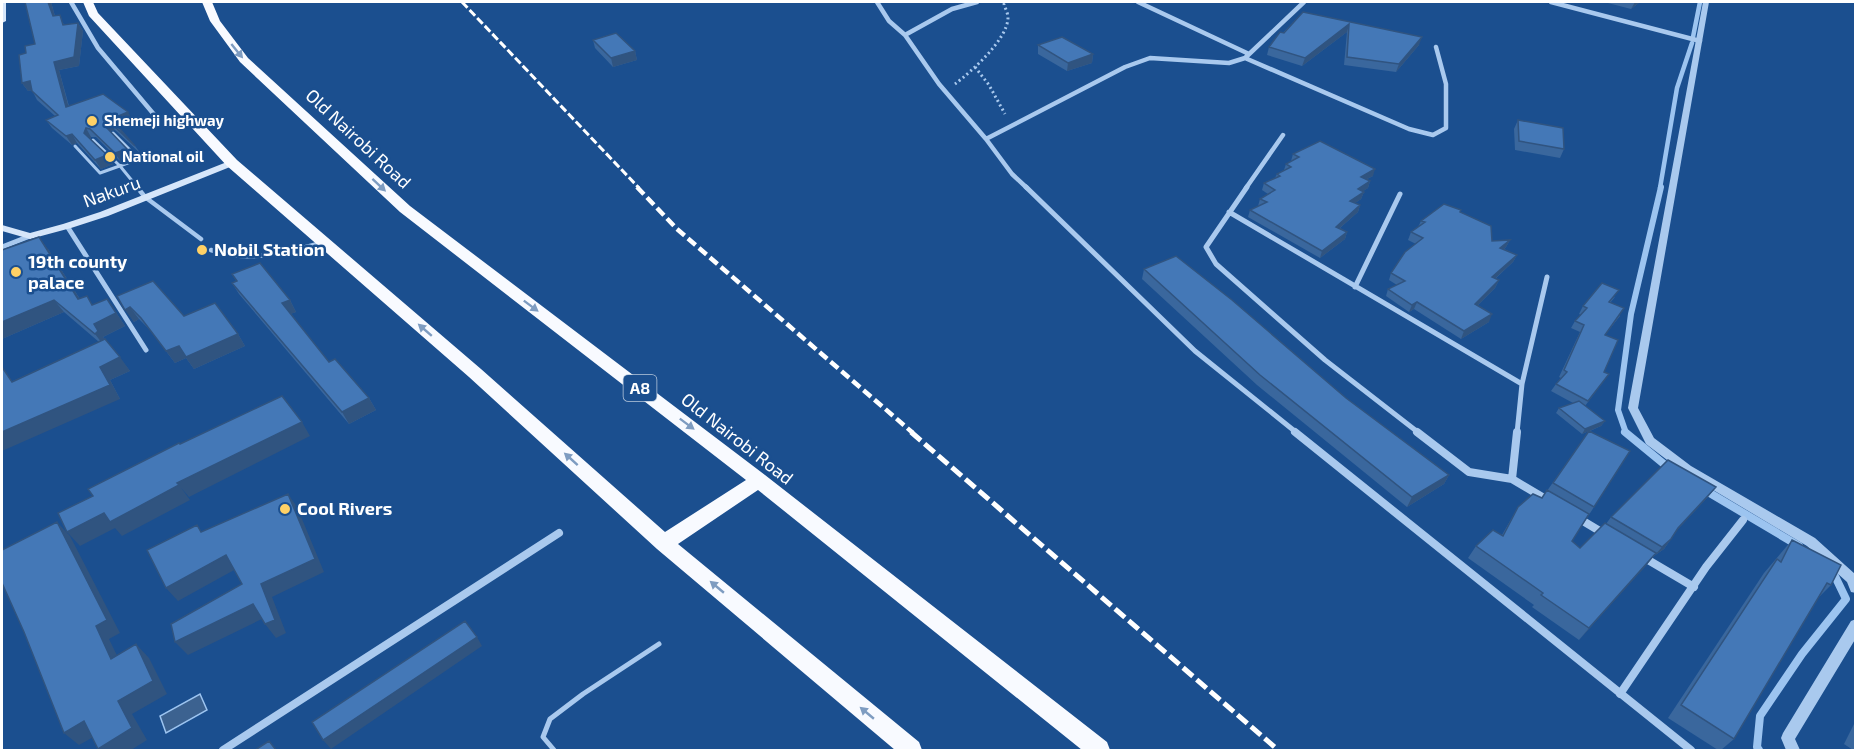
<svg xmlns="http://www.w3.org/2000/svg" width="1857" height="752" font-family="'Exo 2',sans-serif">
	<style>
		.water { fill: #3c6290; stroke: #9cc4f0; stroke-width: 1.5 }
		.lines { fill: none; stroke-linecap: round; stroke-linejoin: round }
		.stream-far2 { stroke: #9cc4f0; stroke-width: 4.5 }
		.stream-far1 { stroke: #9cc4f0; stroke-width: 6 }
		.stream { stroke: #9cc4f0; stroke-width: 8 }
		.path { stroke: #a9c9ee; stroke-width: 3; stroke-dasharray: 2 3; stroke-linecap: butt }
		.service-far2 { stroke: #a9c9ee; stroke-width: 3 }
		.service-far1 { stroke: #a9c9ee; stroke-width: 4.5 }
		.service { stroke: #a9c9ee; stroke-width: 5 }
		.minor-far2 { stroke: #a9c9ee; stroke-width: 4.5 }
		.minor-far1 { stroke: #a9c9ee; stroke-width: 5 }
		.minor { stroke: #a9c9ee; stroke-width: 8 }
		.tertiary { fill: #a9c9ee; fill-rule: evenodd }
		.secondary { fill: #d6e6fa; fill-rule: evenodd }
		.trunk { fill: #f8faff; fill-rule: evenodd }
		.rail-far2 { stroke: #fff; stroke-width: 3; stroke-dasharray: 8 3; stroke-linecap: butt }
		.rail-far1 { stroke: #fff; stroke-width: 4.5; stroke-dasharray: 10 4.5; stroke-linecap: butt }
		.rail { stroke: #fff; stroke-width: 5; stroke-dasharray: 13 5; stroke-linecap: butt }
		.wall { fill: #3a679d }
		.shaded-wall { fill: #305480 }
		.building { fill: #4478b7; stroke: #305480; stroke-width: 1.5 }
		.oneway { fill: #7e9cc1 }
		.poi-dot { fill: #ffd166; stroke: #1b4f8f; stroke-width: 2 }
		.labels { text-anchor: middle; stroke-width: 5; stroke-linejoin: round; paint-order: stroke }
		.far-poi-label { font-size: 15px; font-weight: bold; fill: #fff; stroke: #1b4f8f; text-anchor: start }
		.shield { fill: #1b4f8f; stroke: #bbcadd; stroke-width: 1.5 }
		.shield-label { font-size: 16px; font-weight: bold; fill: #fff }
		.street-label { font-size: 18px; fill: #fff; stroke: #1b4f8f }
		.poi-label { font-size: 18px; font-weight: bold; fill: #fff; stroke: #1b4f8f; text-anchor: start }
	</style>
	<rect width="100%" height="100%" fill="#1b4f8f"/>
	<!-- water -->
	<path class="water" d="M200,694L207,710L166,733L160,716Z"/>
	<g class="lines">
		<!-- stream-far2 -->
		<path class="stream-far2" d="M1693,37L1700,2
			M1660,188L1677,88L1692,43"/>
		<!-- stream-far1 -->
		<path class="stream-far1" d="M1626,433L1618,410L1631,314L1661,187"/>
		<!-- stream -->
		<path class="stream" d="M1625,432L1670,469
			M1703,489L1799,546
			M1759,750L1757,747L1760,716L1802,654L1846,599L1832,570"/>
		<!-- path -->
		<path class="path" d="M975,67L989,85L1005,114
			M955,84C972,71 1007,40 1008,18C1008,13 1005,8 1004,4L1007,2"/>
		<!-- service-far2 -->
		<path class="service-far2" d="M93,140L120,166L138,188
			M75,146L100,173L139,159L113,133"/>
		<!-- service-far1 -->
		<path class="service-far1" d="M137,187L145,197L201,239
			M211,250C249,263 284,253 321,243"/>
		<!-- service -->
		<path class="service" d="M554,750L543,737L550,719L583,694L659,644"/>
		<!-- minor-far2 -->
		<path class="minor-far2" d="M71,2L98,48L157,118
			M877,2L889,21L905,35L939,84L986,139L1012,174L1027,188
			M1138,2L1249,54
			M1551,2L1700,41
			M905,35L952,9L977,2
			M1245,58L1409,129L1433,135L1446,128V84L1436,47
			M986,139L1125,67L1150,58L1229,63L1245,58L1304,2
			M1246,188L1283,135"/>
		<!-- minor-far1 -->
		<path class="minor-far1" d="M1026,187L1195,351L1297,433
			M1247,187L1206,247L1216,264L1325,360L1419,433
			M1229,212L1522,384
			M67,226L146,350
			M2,247L30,236
			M1355,287L1400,194
			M1517,433L1522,384L1547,277"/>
		<!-- minor -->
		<path class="minor" d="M1295,432L1691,750
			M1417,432L1469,472L1512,479L1549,501
			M1512,479L1517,432
			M1578,518L1603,533
			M1643,557L1694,587
			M1620,694L1706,567L1743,520
			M223,750L559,533"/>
		<!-- tertiary -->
		<path class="tertiary" d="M1703,2H1709L1638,408L1654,438L1691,466L1815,538L1855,574L1856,593L1851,592L1847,582L1807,546L1683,472L1646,444L1628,408Z
			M1856,619V638L1795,739L1800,750H1786L1781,738L1783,733L1851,621Z"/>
		<!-- secondary -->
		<path class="secondary" d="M2,2H6V21L2,23Z
			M232,160L235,161V165L108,216L71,228L30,239L2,231V225L30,233L63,224L100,212Z"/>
		<!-- trunk -->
		<path class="trunk" d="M83,2H93L98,13L237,160L481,369L665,532L746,480L400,212L240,62L210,21L202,2H212L220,21L248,58L410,206L765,475L1107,742L1110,750H1082L758,490L678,544L919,742L922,750H895L657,549L469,377L227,166L89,16Z"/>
		<!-- rail-far2 -->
		<path class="rail-far2" d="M462,2L639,188"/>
		<!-- rail-far1 -->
		<path class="rail-far1" d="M637,187L677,229L913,433"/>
		<!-- rail -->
		<path class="rail" d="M911,432L1278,750"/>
	</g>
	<!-- wall -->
	<path class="wall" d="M51,2L55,16L65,25L78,23L83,31L79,66L59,70L69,106L133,121L118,127L135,146L141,154L115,130L110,131V132L132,157L121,162L96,137H91V140L107,155L113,164L101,169L77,143L72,145L52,128L46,120L55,116L37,100L32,90L28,91L22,83L26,53L35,44Z
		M1604,2H1640L1631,9Z
		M1303,12L1419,45L1396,72L1344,65L1347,32L1302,66L1267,55L1269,47Z
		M593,40L635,51L637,60L613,67L595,48Z
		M1038,45L1093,54L1092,63L1067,71L1038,54Z
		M1518,120L1564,149L1560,158L1515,150L1514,129Z
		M1293,154L1373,176L1367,179L1370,181L1368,188L1363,191L1364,192L1361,199L1355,203L1360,205L1358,212L1340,228L1347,232L1345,239L1320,258L1248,217L1250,210L1258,206L1260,199L1268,194L1262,190L1264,183L1275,178L1277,174L1284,170L1286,164L1292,161H1291Z
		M1461,210L1460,212L1492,241L1510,240L1506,247L1504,249L1517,255L1513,262L1495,279L1499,280L1495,288L1478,305L1489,322L1461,339L1414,309L1409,312L1386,296L1388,289L1397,285L1389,280L1391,273L1416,244L1408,240L1411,232L1418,227L1421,221Z
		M48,249L80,299L93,305L107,299L125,326L103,337L130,371L110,380L120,399L13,381L99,342L64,312L2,339Z
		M1144,269L1346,398L1449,475L1444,484L1407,507L1257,385L1142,279Z
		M232,274L290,300L296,312L290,314L329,362L369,398L376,410L349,424L239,294L232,283L236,281Z
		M117,296L184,316L238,334L245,346L194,369L186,358L175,363L150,330L139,319L134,322Z
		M1615,297L1610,303L1620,316L1605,335L1604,372L1609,374L1585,406L1605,421L1601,426L1590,431L1594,507L1572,541L1580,548L1606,524L1611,517L1708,497L1676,531L1671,539L1664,549L1654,556L1579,640L1532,607L1534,605L1468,558L1476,546L1502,535L1518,507L1542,498L1589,431L1582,434L1556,413L1559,408L1573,403L1551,391L1556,384L1561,378L1559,377L1580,332L1571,328L1575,321L1581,315L1579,314L1583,306Z
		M1792,540L1831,585L1819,597L1734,739L1721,750H1718L1668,718L1764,573Z
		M1856,720V750H1853L1844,744Z"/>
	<!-- shaded-wall -->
	<path class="shaded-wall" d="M48,2H51L57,24L53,16Z
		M1635,2H1640L1631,9Z
		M78,23L83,31L79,66L59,70L71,116L66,107L54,62Z
		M1349,24L1347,32L1302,66L1305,58Z
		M1422,37L1419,45L1396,72L1399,64Z
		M635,51L637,60L613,67L611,58Z
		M1093,54L1092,63L1067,71L1068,63Z
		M30,81L35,89L28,91L22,83Z
		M128,112L133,121L116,127L111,119Z
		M109,121L115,130L110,131V135L105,126V122Z
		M86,128L91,137L90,142L84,133Z
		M72,134L77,143L72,145L66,136Z
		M127,149L132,157L121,162L115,153Z
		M107,155L113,164L101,169L95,160Z
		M1375,169L1373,176L1359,183L1361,177Z
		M1370,181L1368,188L1356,196L1358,189Z
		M1364,192L1361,199L1348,208L1350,201Z
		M1360,205L1358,212L1334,233L1336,227Z
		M1347,232L1345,239L1320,258L1322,251Z
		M39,237L48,249L88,312L78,299Z
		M1510,240L1506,247L1497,255L1500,248Z
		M1517,255L1513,262L1489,284L1492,277Z
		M1499,280L1495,288L1472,311L1475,304Z
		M107,299L125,326L103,337L108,344L105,347L95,334L94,324Z
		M54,300L64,312L2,339V322Z
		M290,300L296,312L288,315L282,303Z
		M1417,302L1414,309L1409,312L1412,305Z
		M130,307L139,319L134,322L125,310Z
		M1492,314L1489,322L1461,339L1464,331Z
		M238,334L245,346L194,369L186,358L175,363L166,351L179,346Z
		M120,357L130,371L110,380L120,399L2,451V432L100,367Z
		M369,398L376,410L349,424L342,412Z
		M1605,421L1601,426L1582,434L1585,429Z
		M302,422L310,436L189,497L177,483Z
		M1449,475L1444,484L1407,507L1412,497Z
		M179,485L190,500L122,536L115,528L80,546L67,532L104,513Z
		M1716,487L1708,497L1670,538L1678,528Z
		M288,494L297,507L324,572L272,597L286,633L276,638L265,624L261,584Z
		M57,522L70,536L120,633L109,639L125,672L111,659L96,626Z
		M1671,539L1664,549L1654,556L1662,547Z
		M1656,553L1646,566L1579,640L1589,628Z
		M226,555L236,569L178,601L166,588Z
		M253,604L264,618L188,655L175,642Z
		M477,637L482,646L331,749L323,740Z
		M136,644L149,658L167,694L132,714L147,740L131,750H99L98,749L118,701Z
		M84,721L99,734L79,745L64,733Z"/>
	<!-- building -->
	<path class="building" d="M25,2H48L53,16L60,15L63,25L78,23L74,57L54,62L66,107L103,94L128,112L111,119L135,146L109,121L105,122V126L127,149L115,153L90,129L86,128L84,133L107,155L95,160L72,134L66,136L46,120L58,115L32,91L30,81L22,83L19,55L26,53L25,46L35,44Z
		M1303,12L1422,37L1399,64L1347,57L1349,24L1305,58L1269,47L1280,32L1284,33Z
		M616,33L635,51L611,58L593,40Z
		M1062,37L1093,54L1068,63L1038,45Z
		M1518,120L1563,128L1564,149L1519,141Z
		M1320,141L1375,169L1361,177L1370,181L1358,189L1364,192L1350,201L1360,205L1336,227L1347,232L1322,251L1250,210L1267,202L1260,199L1275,190L1264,183L1280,176L1277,174L1291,167L1286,164L1299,157L1293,154Z
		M1444,204L1461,210L1460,212L1491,226L1492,241L1510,240L1500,248L1517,255L1492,277L1499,280L1475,304L1492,314L1464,331L1417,302L1412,305L1388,289L1405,281L1391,273L1405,252L1423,238L1411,232L1425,222L1421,221Z
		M39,237L78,299L87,296L92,305L107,299L116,313L94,324L98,331L95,334L54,300L2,322V250Z
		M1176,256L1232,300L1346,398L1449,475L1412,497L1260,375L1144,269Z
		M260,263L290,300L282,303L329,362L335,359L369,398L342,412L232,283L237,281L232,274Z
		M153,281L184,316L215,303L238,334L186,357L179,346L166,351L141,318L130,307L125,310L117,296Z
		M1602,283L1619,290L1609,302L1624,308L1605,335L1618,340L1604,372L1609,374L1588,401L1556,384L1567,372L1564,370L1584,325L1575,321L1587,308L1583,306Z
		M105,339L120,357L100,367L110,385L2,432V367L12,382Z
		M282,396L302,422L177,483L179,485L110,522L104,513L67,532L58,513L93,496L88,489L179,443L180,444Z
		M1579,401L1605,421L1585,429L1559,408Z
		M1589,431L1630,451L1594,507L1553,483Z
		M1668,460L1716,487L1678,528L1671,539L1662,547L1611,517Z
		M1547,490L1589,514L1572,541L1580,548L1605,523L1656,553L1589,628L1541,595L1543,593L1476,546L1493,530L1503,536L1518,507L1533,494L1542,498Z
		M288,494L315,559L261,584L275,620L265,624L253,604L175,642L171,624L242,584L226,555L166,588L147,550L197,525L201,532Z
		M57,522L107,620L96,626L111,659L136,644L153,681L118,701L132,728L98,749L84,721L64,733L24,632L2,583V550Z
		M1792,540L1841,565L1831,585L1827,583L1734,739L1681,705L1777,559L1781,562Z
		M465,621L477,637L323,740L312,722Z
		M269,741L276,750H255Z"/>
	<!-- one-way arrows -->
	<defs><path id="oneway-solid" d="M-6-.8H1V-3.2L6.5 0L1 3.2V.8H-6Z" transform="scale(1.5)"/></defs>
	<g class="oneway">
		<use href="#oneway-solid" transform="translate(237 51) rotate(51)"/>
		<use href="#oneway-solid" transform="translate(379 185) rotate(43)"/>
		<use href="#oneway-solid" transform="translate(531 306) rotate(37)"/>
		<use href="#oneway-solid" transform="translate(425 330) rotate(-139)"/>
		<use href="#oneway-solid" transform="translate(687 424) rotate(37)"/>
		<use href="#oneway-solid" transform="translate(571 459) rotate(-138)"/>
		<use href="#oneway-solid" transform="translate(717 587) rotate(-140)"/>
		<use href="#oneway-solid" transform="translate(867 713) rotate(-140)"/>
	</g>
	<!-- markers -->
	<g class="poi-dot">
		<circle cx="92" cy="121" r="6"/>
		<circle cx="110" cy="157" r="6"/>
		<circle cx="202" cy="250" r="6"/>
		<circle cx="16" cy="272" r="6"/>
		<circle cx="285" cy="509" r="6"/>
	</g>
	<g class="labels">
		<!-- far-poi labels -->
		<g class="far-poi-label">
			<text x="104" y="126">Shemeji highway</text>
			<text x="122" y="162">National oil</text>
		</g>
		<!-- shield labels -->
		<rect class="shield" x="623.5" y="375" width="33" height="26" rx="4.5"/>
		<g class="shield-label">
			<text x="640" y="394">A8</text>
		</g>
		<!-- street labels -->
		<g class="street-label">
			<text transform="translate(358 139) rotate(43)" y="6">Old Nairobi Road</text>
			<text transform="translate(112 192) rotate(-20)" y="6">Nakuru</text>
			<text transform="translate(737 439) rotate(38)" y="6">Old Nairobi Road</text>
		</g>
		<!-- poi labels -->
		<g class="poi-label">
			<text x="214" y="256">Nobil Station</text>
			<text x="28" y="268">19th county<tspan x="28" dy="21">palace</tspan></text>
			<text x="297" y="515">Cool Rivers</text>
		</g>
	</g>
	<!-- border -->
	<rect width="1857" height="752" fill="none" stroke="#ffffff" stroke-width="6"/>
</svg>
